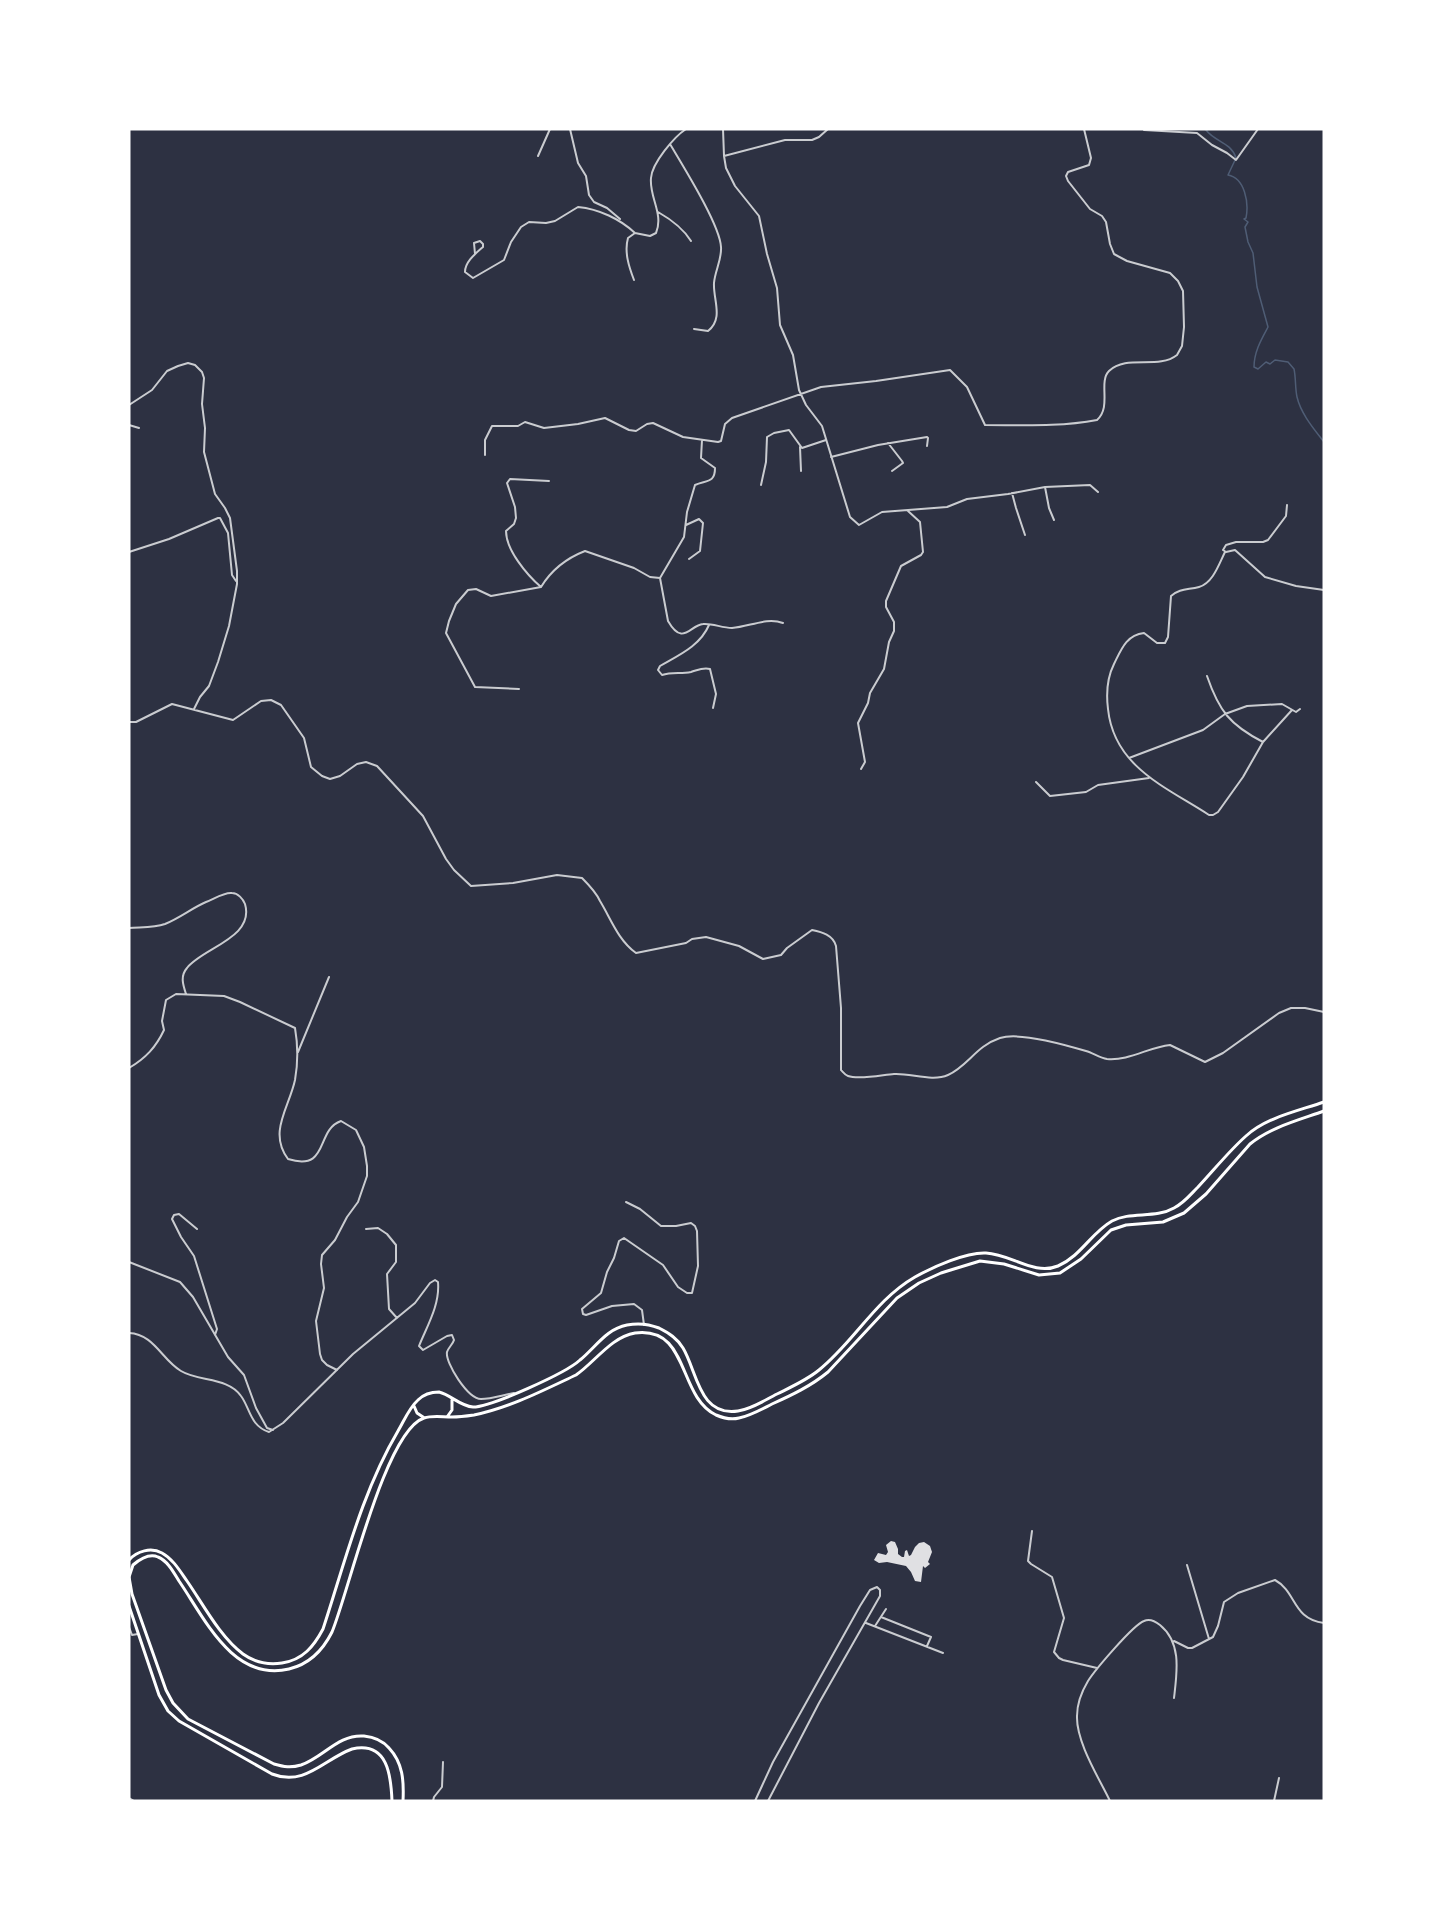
<svg xmlns="http://www.w3.org/2000/svg" width="1453" height="1930" font-family="Commissioner,sans-serif">
	<style>
		.lines { fill: none; stroke-linecap: round; stroke-linejoin: round }
		.stream { stroke: #4f5d75; stroke-width: 1.5 }
		.building { fill: #e0e0e3 }
		.minor { stroke: #caccd0; stroke-width: 2 }
		.primary { stroke: #fff; stroke-width: 3 }
	</style>
	<rect width="100%" height="100%" fill="#2d3142"/>
	<g class="lines">
		<!-- stream -->
		<path class="stream" d="M1209,129L1206,130C1215,142 1231,142 1236,158L1228,175C1245,178 1249,203 1246,218L1244,219L1248,222L1245,227L1248,242L1253,253L1257,287L1268,327C1261,340 1254,352 1254,367L1258,369L1266,362L1270,364L1275,360L1288,362L1294,369C1296,378 1295,388 1297,397C1301,414 1314,429 1324,442
			M1226,129H1230"/>
	</g>
	<!-- building -->
	<path class="building" d="M891,1541L895,1542L898,1549V1554L902,1557H904L905,1551L907,1550L909,1556L911,1555L915,1547L919,1543L924,1542L930,1546L932,1552L928,1562L930,1564L925,1568L923,1566L921,1582L915,1581L911,1572L906,1566L887,1562L879,1563L874,1560L878,1553L886,1555L888,1552L886,1545Z"/>
	<g class="lines">
		<!-- minor -->
		<path class="minor" d="M570,129L578,163L586,176L589,195L594,202L607,208L620,219
			M723,129L724,156L726,168L735,186L759,216L767,254L777,288L780,325L793,355L799,390L806,405L822,426L850,517L859,525L882,512L947,507L967,499L1008,494L1045,487L1090,485L1098,492
			M1144,130L1197,133L1212,145L1227,153L1236,160L1258,129
			M670,144C683,166 720,225 721,247C722,259 715,271 714,283C713,300 724,318 708,331L694,329
			M538,156L550,129
			M724,156L785,140H812L819,137L828,129
			M658,212C672,220 683,228 691,241
			M475,254L474,243L480,241L483,244V247C475,254 465,262 465,272L473,278L504,260L511,242L521,227L529,222L546,223L555,221L578,207C599,209 620,219 635,233
			M634,280C629,267 624,252 628,238L635,233L650,236L656,233C664,214 649,197 651,178C652,163 674,137 686,129
			M129,405L152,390L167,371L178,366L188,363L195,365L202,372L204,378L202,404L205,428L204,452L215,494L225,508L230,518L237,571V584L229,626L218,662L209,686L200,697L194,709
			M129,425L139,428
			M888,443L902,461L903,463L892,471
			M800,447L801,471
			M485,455V440L492,426H518L525,422L544,428L578,424L605,418L629,430L636,431L647,424L653,423L683,437L718,442L721,441L725,424L732,418L821,387L876,381L950,370L967,387L985,425C1023,425 1060,427 1097,420C1112,407 1098,382 1109,371C1127,354 1158,370 1177,355L1182,346L1184,327L1183,291L1178,281L1170,273L1127,261L1114,254L1110,244L1106,222L1102,216L1090,209L1068,181L1066,176L1068,172L1089,165L1091,158L1084,129
			M831,457L878,445L927,437L928,438L927,446
			M761,485L766,462L767,437L774,433L789,430L802,448L826,440
			M1045,487L1049,508L1054,520
			M1012,493L1016,508L1025,535
			M1287,505L1286,516L1268,540L1263,542H1236L1226,545L1223,550L1226,552L1235,550L1265,577L1296,586L1324,590
			M686,525L699,519L703,523L700,551L689,559
			M129,552L169,539L218,518H220L228,533L232,575L236,581
			M1225,552C1219,564 1213,583 1199,587C1188,590 1180,588 1171,596L1168,637L1165,643H1157L1144,633C1126,635 1121,650 1114,664C1107,678 1106,693 1108,709C1114,767 1166,787 1209,815H1213L1218,812L1243,777L1263,742L1292,710
			M660,578L668,621C683,647 690,625 703,624C712,623 722,628 732,628C749,627 766,617 783,623
			M541,587C527,575 506,550 506,531L514,524L516,518L515,507L507,483L510,479L549,481
			M709,625C700,646 679,655 660,666L658,670L662,675C672,672 681,674 691,672C698,670 703,667 710,669L716,694L713,708
			M1207,676C1219,711 1230,725 1263,742
			M519,689L475,687L446,633L449,621L456,604L468,590L476,589L491,596L541,587C552,569 567,558 585,551L634,568L650,577L660,578L684,537L687,512L695,485C707,480 715,483 715,468L701,458L702,440
			M129,722H136L172,704L233,720L261,701L271,700L281,705L304,738L311,767L322,776L330,779L340,776L357,764L366,762L377,766L423,816L446,859L454,870L471,886L513,883L557,875L582,878C589,885 596,892 600,901C611,919 618,940 636,953L686,943L692,939L706,937L739,946L763,959L781,955L787,948L812,930C822,932 833,935 836,946L841,1008V1070C843,1072 845,1075 848,1076C859,1080 882,1075 894,1074C911,1073 932,1082 948,1075C968,1066 976,1046 1000,1038C1019,1032 1066,1045 1086,1051C1093,1053 1100,1058 1107,1059C1129,1061 1149,1047 1170,1045L1205,1062L1223,1053L1279,1013L1291,1008H1305L1324,1012
			M1129,758L1203,730L1225,714L1247,706L1282,704L1296,712L1300,709
			M861,769L865,762L858,723L868,703L870,693L884,669L889,642L894,631V622L886,607V601L901,566L921,555L923,552L920,522L908,511
			M1036,782L1050,796L1086,792L1098,785L1149,778
			M129,928C141,927 154,928 165,924C180,918 192,908 206,902C214,899 224,892 232,893C238,893 243,899 245,904C255,938 202,948 187,968C180,976 183,985 186,994
			M298,1052L329,977
			M129,1068C146,1058 156,1047 164,1030L162,1021L166,1000L176,994L224,996L240,1002L295,1028C298,1045 298,1063 295,1080C289,1108 268,1132 288,1159C330,1172 315,1130 341,1121L356,1130L364,1147L367,1166V1176L358,1202L347,1217L335,1240L322,1255L321,1264L324,1288L316,1321L320,1354L322,1360L327,1365L337,1370
			M626,1202L640,1209L661,1226H676L691,1223L695,1226L697,1231L698,1266L692,1293H687L678,1287L663,1265L624,1238L619,1241L614,1258L607,1272L601,1293L582,1309L583,1314L586,1315L612,1306L634,1304L642,1310L644,1325
			M197,1229L179,1214L174,1215L172,1219L181,1237L194,1256L217,1329L215,1335
			M366,1229L378,1228L387,1234L396,1245V1262L387,1274L389,1309L397,1318
			M129,1262L180,1282L193,1297L228,1357L244,1375L256,1408L267,1428L273,1430
			M129,1333C154,1334 162,1360 181,1371C199,1382 228,1377 241,1396C250,1408 250,1426 269,1432L283,1423L353,1354L415,1303L430,1283L435,1280L438,1282C440,1305 427,1326 419,1346L423,1350L447,1336L452,1335L454,1340C453,1344 448,1348 447,1352C445,1363 468,1399 481,1399C491,1399 503,1395 514,1393
			M1032,1531L1028,1561L1031,1564L1052,1577L1064,1618L1054,1652L1059,1658L1063,1660L1097,1668
			M1187,1565L1209,1639
			M881,1617L931,1637L927,1646
			M866,1623L943,1653
			M875,1626L886,1609
			M129,1627L132,1635L138,1634
			M1174,1641L1188,1648H1192L1213,1637L1218,1626L1224,1602L1238,1593L1275,1580C1297,1592 1292,1619 1324,1623
			M129,1798L134,1801
			M433,1801L434,1797L442,1787L443,1762
			M755,1801L773,1762L860,1606L870,1590L877,1587L880,1590V1596L819,1703L768,1801
			M1110,1801C1099,1778 1076,1742 1077,1716C1077,1705 1082,1691 1088,1681C1095,1670 1133,1625 1144,1621C1150,1618 1155,1621 1160,1625C1182,1643 1177,1672 1174,1698
			M1274,1801L1279,1778"/>
		<!-- primary -->
		<path class="primary" d="M414,1406L417,1413L423,1417
			M447,1417L452,1410V1400
			M129,1560C137,1551 151,1547 162,1553C173,1559 180,1571 187,1581C203,1604 220,1637 243,1654C254,1662 268,1665 282,1663C303,1660 314,1646 323,1629C345,1562 362,1492 398,1431C404,1421 409,1408 418,1400C424,1394 431,1392 439,1392C451,1395 460,1406 473,1407C491,1407 566,1373 580,1360C596,1347 606,1329 627,1325C637,1323 649,1324 659,1328C669,1333 677,1338 683,1348C697,1371 699,1417 738,1411C752,1409 765,1400 777,1394C791,1387 807,1380 819,1370C854,1342 875,1300 915,1277C933,1267 966,1252 986,1253C1011,1254 1034,1276 1058,1266C1081,1256 1091,1233 1112,1221C1131,1211 1155,1219 1174,1208C1184,1203 1190,1195 1198,1187C1214,1170 1229,1151 1246,1136C1267,1117 1298,1111 1324,1102
			M129,1606L159,1695L168,1711L179,1721L272,1774C305,1787 324,1759 352,1749C388,1741 391,1776 392,1801
			M403,1801C404,1781 403,1763 389,1748C383,1741 374,1737 364,1736C338,1734 324,1757 301,1765C291,1768 284,1767 274,1764L188,1719L173,1703L166,1690L132,1594L129,1577L133,1565C140,1559 149,1553 158,1557C168,1561 174,1573 179,1581C205,1619 233,1682 289,1669C310,1664 323,1650 332,1632C349,1591 385,1431 424,1418C433,1415 442,1417 452,1417C459,1417 467,1416 474,1415C509,1408 544,1390 576,1375C595,1362 611,1337 635,1333C690,1326 677,1396 716,1415C723,1418 731,1420 739,1418C750,1416 762,1409 772,1404C792,1395 811,1386 828,1372L897,1298L919,1283L941,1273L980,1261L1004,1264L1039,1275L1060,1273L1081,1259L1111,1230L1126,1225L1163,1222L1184,1213L1206,1194L1250,1144C1271,1127 1299,1120 1324,1111"/>
	</g>
	<!-- border -->
	<rect width="1453" height="1930" fill="none" stroke="#ffffff" stroke-width="261"/>
</svg>
